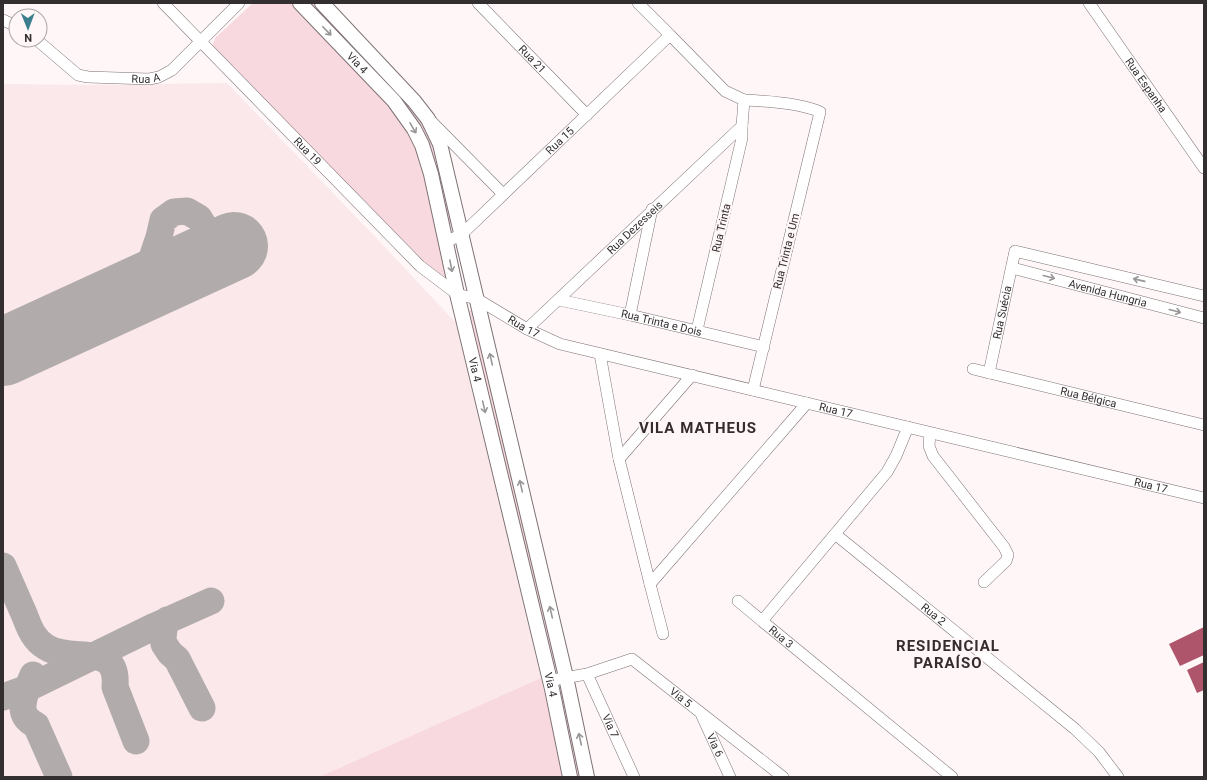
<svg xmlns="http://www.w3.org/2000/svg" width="1207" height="780" font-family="Roboto,sans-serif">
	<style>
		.built { fill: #fae8eb }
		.green { fill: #f8d9df }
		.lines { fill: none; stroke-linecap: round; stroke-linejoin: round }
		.taxiway { stroke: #b2abac; stroke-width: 27 }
		.runway { stroke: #b2abac; stroke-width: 68 }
		.building { fill: #ae556c }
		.minor-casing { stroke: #7e7274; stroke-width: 12 }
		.tertiary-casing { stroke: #7e7274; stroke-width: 16 }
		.minor { stroke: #fff; stroke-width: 11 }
		.tertiary { stroke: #fff; stroke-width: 14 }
		.oneway { stroke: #999697 }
		.labels { text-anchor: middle; stroke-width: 4; stroke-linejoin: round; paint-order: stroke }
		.street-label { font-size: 11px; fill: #332e2f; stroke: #fef6f7 }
		.district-label { font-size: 15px; font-weight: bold; letter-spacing: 1px; fill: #362c2e; stroke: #fef6f7 }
	</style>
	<rect width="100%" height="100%" fill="#fef6f7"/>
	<!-- built -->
	<path class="built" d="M227,83L381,243L456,323L541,678L319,777H3V84L92,85Z"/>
	<!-- green -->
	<path class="green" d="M253,3H292L395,110L417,145L450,278L440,276L431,270L213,48V44L215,38Z
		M306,3H315L402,94L419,115L436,151L453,223L451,224H449L432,156Z
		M471,310H474L557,667L555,669L552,668L468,314L469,311Z
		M541,678L562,764L564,777H319Z
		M561,687L563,689L582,777H576L558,689Z"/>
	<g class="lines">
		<!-- taxiway -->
		<path class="taxiway" d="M126,296L150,264L159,237L163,220L174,212L187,211L199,218L220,253
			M3,566C10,582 17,598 24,614C27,621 29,628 33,634C36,639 41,644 46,647C72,664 119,640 115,687L136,741
			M167,620L164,629L163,638L164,644L170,653L177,659L202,708
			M33,675C26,692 13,714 36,725L59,777
			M3,697L28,688L155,626L211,601"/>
		<!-- runway -->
		<path class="runway" d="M3,352L234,246"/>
	</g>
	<!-- building -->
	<path class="building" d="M1204,627V655L1180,666L1169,644Z
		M1204,662V690L1197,693L1187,670Z"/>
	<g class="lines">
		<defs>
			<g id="minor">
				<path id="s1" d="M163,3L420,266L457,294L477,299L527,329L560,344L1204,498"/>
				<path id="s2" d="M478,3L587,115"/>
				<path id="s3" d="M1089,3L1204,168"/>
				<path d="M3,20L16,26"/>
				<path d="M670,35L725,91L744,100L742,126V138L697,330"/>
				<path id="s4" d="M37,40L78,75L88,77L149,79L159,77L172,70L239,3"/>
				<path d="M744,100C766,101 801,103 820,112L753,390"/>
				<path d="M432,122L503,194"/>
				<path id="s5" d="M446,242L462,234L670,35L638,3"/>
				<path id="s6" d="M1012,268L1204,318"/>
				<path id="s7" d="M559,300L630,315L764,347"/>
				<path d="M630,315L652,209"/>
				<path id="s8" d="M527,329L742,126"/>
				<path d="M600,354L619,459L650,584L807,403"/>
				<path id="s9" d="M973,369L1204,425"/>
				<path id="s10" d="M989,373L1015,251L1204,296"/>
				<path id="s11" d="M908,427L896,456L887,472L762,621L952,777"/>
				<path d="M930,433L929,446L933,456L1004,547L1008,555L1006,561L984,582"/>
				<path d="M619,459L692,375"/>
				<path id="s12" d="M835,534L1075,729L1099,752L1118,777"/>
				<path d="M650,584L663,634"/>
				<path d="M738,601L762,621"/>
				<path id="s13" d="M587,674L634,777"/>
				<path id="s14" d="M550,683L558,679L587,674L632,659L783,777"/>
				<path id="s15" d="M702,716L730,777"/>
			</g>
			<g id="tertiary">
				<path id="s16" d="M300,3L394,101L414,129L422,145L431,174L457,294L552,689L570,777"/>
				<path d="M322,3L414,101L428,119L440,144L566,677L587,777"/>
			</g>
		</defs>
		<!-- minor casing -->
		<use href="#minor" class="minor-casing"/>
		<!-- tertiary casing -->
		<use href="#tertiary" class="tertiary-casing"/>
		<!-- minor -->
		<use href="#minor" class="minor"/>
		<!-- tertiary -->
		<use href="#tertiary" class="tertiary"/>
	</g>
	<!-- one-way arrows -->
	<defs><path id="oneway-shaft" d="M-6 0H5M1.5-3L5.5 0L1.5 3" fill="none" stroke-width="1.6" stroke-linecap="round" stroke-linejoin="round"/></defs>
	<g class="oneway">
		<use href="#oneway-shaft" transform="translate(327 31) rotate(46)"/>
		<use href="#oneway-shaft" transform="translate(413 128) rotate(60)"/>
		<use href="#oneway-shaft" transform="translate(451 266) rotate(79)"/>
		<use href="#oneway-shaft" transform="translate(1049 277) rotate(15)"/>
		<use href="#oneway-shaft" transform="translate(1139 280) rotate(-167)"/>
		<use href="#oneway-shaft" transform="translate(1175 311) rotate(15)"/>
		<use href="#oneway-shaft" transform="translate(491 359) rotate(-103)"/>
		<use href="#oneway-shaft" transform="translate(484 407) rotate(77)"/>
		<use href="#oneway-shaft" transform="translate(521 486) rotate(-103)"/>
		<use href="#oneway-shaft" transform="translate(551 612) rotate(-103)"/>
		<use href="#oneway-shaft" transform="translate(580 739) rotate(-103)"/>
	</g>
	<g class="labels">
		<!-- street labels -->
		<g class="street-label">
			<text dy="4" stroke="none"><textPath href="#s2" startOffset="78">Rua 21</textPath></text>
			<text dy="4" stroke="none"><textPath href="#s16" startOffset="83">Via 4</textPath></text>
			<text dy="4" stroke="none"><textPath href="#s4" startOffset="122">Rua A</textPath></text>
			<text dy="4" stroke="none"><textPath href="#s3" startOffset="100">Rua Espanha</textPath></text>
			<text dy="4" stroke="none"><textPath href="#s5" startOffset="153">Rua 15</textPath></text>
			<text dy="4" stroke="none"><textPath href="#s1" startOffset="207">Rua 19</textPath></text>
			<text dy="4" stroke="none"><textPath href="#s8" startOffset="148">Rua Dezesseis</textPath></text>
			<text transform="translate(721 228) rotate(-77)" y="4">Rua Trinta</text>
			<text transform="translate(786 251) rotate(-76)" y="4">Rua Trinta e Um</text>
			<text dy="4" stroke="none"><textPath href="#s6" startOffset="99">Avenida Hungria</textPath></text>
			<text dy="4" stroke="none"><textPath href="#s10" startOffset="62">Rua Suécia</textPath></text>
			<text dy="4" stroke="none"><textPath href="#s7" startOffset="105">Rua Trinta e Dois</textPath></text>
			<text dy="4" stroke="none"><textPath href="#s1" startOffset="489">Rua 17</textPath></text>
			<text dy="4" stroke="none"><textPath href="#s16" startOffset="419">Via 4</textPath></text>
			<text dy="4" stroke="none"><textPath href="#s9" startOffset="119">Rua Bélgica</textPath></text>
			<text dy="4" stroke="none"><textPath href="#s1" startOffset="813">Rua 17</textPath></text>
			<text dy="4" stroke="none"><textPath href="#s1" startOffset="1137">Rua 17</textPath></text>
			<text dy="4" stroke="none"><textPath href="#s12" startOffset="127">Rua 2</textPath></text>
			<text dy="4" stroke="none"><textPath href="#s11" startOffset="269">Rua 3</textPath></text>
			<text dy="4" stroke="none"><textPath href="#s16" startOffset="743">Via 4</textPath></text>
			<text dy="4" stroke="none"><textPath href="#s14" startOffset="148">Via 5</textPath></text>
			<text dy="4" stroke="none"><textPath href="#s13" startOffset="57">Via 7</textPath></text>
			<text dy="4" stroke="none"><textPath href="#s15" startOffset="32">Via 6</textPath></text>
		</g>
		<!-- district labels -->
		<g class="district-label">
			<text x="698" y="433">VILA MATHEUS</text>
			<text x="948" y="651">RESIDENCIAL<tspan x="948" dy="17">PARAÍSO</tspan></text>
		</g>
	</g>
	<!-- border -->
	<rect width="1207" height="780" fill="none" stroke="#332e2f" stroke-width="8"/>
	<!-- north arrow -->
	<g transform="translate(28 28) rotate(179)"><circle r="19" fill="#fef6f7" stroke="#ada6a7"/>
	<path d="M0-3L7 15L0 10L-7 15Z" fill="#3b7f8e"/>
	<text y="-6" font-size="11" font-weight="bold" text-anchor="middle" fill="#332e2f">N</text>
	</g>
</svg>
